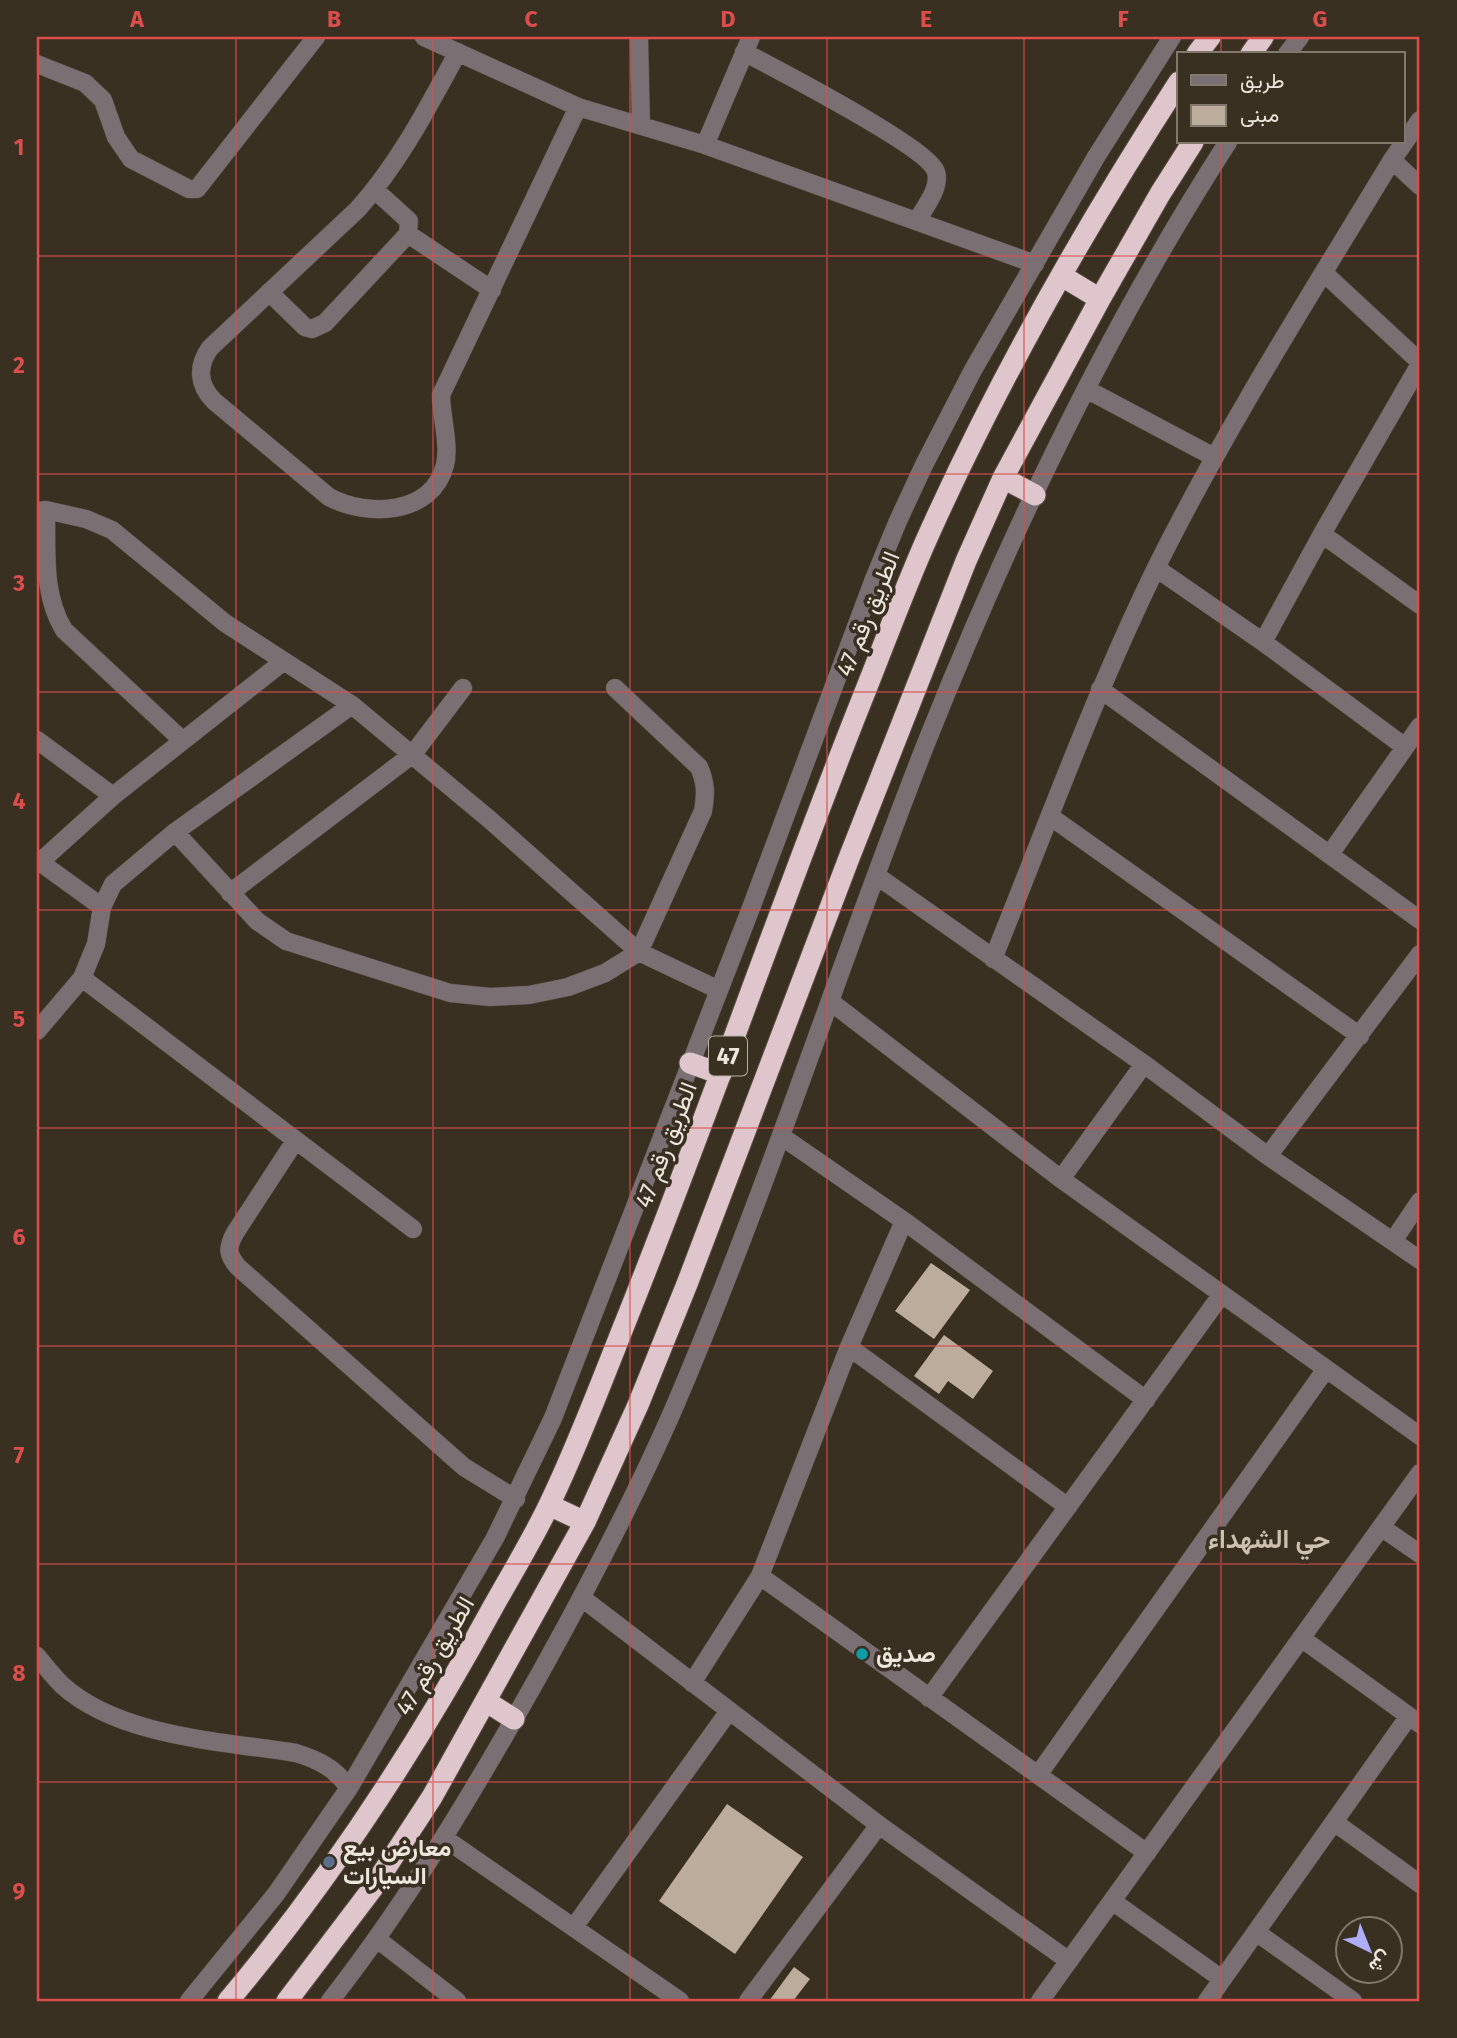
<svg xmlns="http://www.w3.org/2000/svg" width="1457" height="2038" font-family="'Fira Sans',Vazirmatn,sans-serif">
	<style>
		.building { fill: #bbac9c }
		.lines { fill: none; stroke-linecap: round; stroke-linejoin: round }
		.minor-casing { stroke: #574d40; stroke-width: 19 }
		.highway-casing { stroke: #574d40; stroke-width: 23 }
		.minor { stroke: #7a7073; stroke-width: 18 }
		.highway { stroke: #dec6cc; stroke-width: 21 }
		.grid { fill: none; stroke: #db4e4c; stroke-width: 2; stroke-opacity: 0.55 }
		.culture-dot { fill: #0f9aa8; stroke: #3a3022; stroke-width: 2.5 }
		.service-dot { fill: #5c6f8a; stroke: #3a3022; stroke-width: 2.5 }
		.labels { text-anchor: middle; stroke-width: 7; stroke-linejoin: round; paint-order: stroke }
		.shield { fill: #3a3022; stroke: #b7afa5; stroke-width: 2 }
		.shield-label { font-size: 23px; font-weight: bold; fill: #ede6dd }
		.street-label { font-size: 24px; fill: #ede6dd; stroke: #3a3022 }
		.poi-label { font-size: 24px; font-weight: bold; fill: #ede6dd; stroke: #3a3022; text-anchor: start }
		.neighbourhood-label { font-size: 26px; font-weight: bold; fill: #cdc1af; stroke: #3a3022 }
		.neatline { fill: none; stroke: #db4e4c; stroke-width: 2.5 }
		.grid-label { font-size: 23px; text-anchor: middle; font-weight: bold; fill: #db4e4c }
	</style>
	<rect width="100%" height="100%" fill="#3a3022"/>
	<!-- building -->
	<path class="building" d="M931,1263L970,1290L934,1339L895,1311Z
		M944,1335L993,1371L973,1399L948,1381L939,1394L914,1376Z
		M727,1804L803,1857L735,1954L659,1901Z
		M794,1967L810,1979L793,2001H769Z"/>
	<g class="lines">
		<defs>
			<path id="minor" d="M424,37L578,107L705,145L1035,264
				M639,37L641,126
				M458,52C428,107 400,162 358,209L210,348C197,366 198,385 214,401L329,497C366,517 432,516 445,465C450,445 441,416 441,395L578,107
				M744,52C774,68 929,148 936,172C941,188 924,208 917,221
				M1287,54L1300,37
				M37,64L85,83L103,100L116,137L131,159L189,189H197L316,37
				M705,145L751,37
				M1392,160L1420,186
				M408,234L492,290
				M1324,273L1420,362
				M269,292L305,327L312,329L325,323L408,234L409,221L375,190
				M1086,389L1214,457
				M46,510C47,551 42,594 64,630L182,740
				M37,511L46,510L86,519L112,530L225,623L352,705L489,819L639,952L719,990
				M1322,534L1420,605
				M1156,568L1263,642L1405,747
				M1263,642L1322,534L1420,364
				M1100,689L1420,920
				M37,740L113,796
				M1051,817L1360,1036
				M175,832L257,921L286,941L450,993L490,997L529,995L568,987L605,973L639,952L703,811C706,794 706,783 699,767L615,688
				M1330,854L1420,726
				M37,860L102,907
				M40,862L113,796L284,661
				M877,876L1144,1064L1268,1156L1420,1260
				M230,893L413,754L463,688
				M993,959C1046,828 1094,695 1156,568C1226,427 1311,294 1392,160L1420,120
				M82,978L413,1229
				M831,1002L1061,1179L1420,1436
				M37,1031L82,978L96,944L102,907L113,884L175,832L352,705
				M781,1136L904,1221L1146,1400
				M295,1141L235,1233C227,1248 227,1254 238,1267L464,1467L516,1499
				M1268,1156L1420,954
				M1061,1179L1144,1064
				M1393,1241L1420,1201
				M849,1347L1068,1507
				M1381,1527L1420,1554
				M760,1576L1147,1853
				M582,1598L879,1825L1069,1961
				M1301,1638L1420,1724
				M37,1656C45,1666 53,1676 62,1685C119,1737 222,1741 296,1753C319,1760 336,1769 349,1788
				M692,1683L760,1576L849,1347L904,1221
				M929,1698L1222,1294
				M1038,1775L1326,1369
				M1334,1822L1420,1884
				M444,1838L680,2001
				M1112,1901L1222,1979
				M574,1927L729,1711
				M1256,1932L1353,2001
				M377,1939L457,2001
				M189,2001L276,1894L349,1788L495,1538L553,1418L751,908L874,579L898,521L924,465L973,370L1096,157L1172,37
				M330,2001C409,1900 475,1789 538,1677C587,1589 634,1500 674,1408C767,1191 839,965 925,746C1008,537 1106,331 1228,142
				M748,2001L879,1825
				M1040,2001L1420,1473
				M1207,2001L1409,1716"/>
			<path id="highway" d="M1197,54L1210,37
				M1251,54L1263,37
				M1062,276L1100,299
				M1003,478L1035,495
				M690,1063L721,1074
				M549,1505L585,1522
				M487,1702L514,1719
				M228,2001C330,1880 417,1747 493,1607C512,1573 533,1539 550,1503C578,1445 601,1383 625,1323C707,1119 778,911 859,707C882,650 903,592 928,536C999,378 1085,227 1179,82
				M287,2001L372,1889L432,1797L585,1522L638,1405L687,1284L849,858L966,561L1003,478L1100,299L1160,194L1193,142"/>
		</defs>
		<!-- minor casing -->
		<use href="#minor" class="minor-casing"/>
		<!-- highway casing -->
		<use href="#highway" class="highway-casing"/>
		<!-- minor -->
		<use href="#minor" class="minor"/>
		<!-- highway -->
		<use href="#highway" class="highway"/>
	</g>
	<!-- grid -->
	<path class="grid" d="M236,37V2001M433,37V2001M630,37V2001M827,37V2001M1024,37V2001M1221,37V54M1221,142V2001M37,256H1420M37,474H1420M37,692H1420M37,910H1420M37,1128H1420M37,1346H1420M37,1564H1420M37,1782H1420"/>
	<!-- markers -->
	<circle class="culture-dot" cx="862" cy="1654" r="7"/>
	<circle class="service-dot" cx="329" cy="1862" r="7"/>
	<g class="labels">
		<!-- shield labels -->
		<rect class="shield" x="709" y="1036.5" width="38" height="39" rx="5"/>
		<g class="shield-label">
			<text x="728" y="1064">47</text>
		</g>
		<!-- street labels -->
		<g class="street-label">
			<text transform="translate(868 614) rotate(-68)" y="8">الطريق رقم 47</text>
			<text transform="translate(666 1145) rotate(-69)" y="8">الطريق رقم 47</text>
			<text transform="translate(435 1656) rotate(-60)" y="8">الطريق رقم 47</text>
		</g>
		<!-- poi labels -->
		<g class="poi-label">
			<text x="876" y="1662">صديق</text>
			<text x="343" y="1856">معارض بيع<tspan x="343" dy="28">السيارات</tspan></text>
		</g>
		<!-- neighbourhood labels -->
		<g class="neighbourhood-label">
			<text x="1269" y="1548">حي الشهداء</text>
		</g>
	</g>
	<!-- border -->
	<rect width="1457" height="2038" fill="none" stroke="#3a3022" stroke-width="77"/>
	<!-- legend -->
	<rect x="1177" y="52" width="228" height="91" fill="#3a3022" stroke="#82796d" stroke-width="2"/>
	<rect x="1191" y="75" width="35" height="10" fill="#7a7073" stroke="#82796d" stroke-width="2"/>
	<text x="1240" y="88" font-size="21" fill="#ede6dd">طريق</text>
	<rect x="1191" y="105" width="35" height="21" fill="#bbac9c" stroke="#82796d" stroke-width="2"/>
	<text x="1240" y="122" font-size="21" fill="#ede6dd">مبنى</text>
	<!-- north arrow -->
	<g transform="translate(1369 1950) rotate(137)"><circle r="33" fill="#3a3022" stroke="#82796d" stroke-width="2"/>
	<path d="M0-5L12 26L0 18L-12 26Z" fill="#aeaefa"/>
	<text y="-10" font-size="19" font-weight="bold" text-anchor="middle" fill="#ede6dd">ش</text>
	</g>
	<rect x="38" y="38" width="1380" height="1962" class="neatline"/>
	<g class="grid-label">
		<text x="137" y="27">A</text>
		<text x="334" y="27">B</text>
		<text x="531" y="27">C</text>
		<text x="728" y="27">D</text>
		<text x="926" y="27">E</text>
		<text x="1123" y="27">F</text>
		<text x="1320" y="27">G</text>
		<text x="19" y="155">1</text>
		<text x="19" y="373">2</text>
		<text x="19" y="591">3</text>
		<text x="19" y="809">4</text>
		<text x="19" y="1027">5</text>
		<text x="19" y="1245">6</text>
		<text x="19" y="1463">7</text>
		<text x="19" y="1681">8</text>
		<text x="19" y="1899">9</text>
	</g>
</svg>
